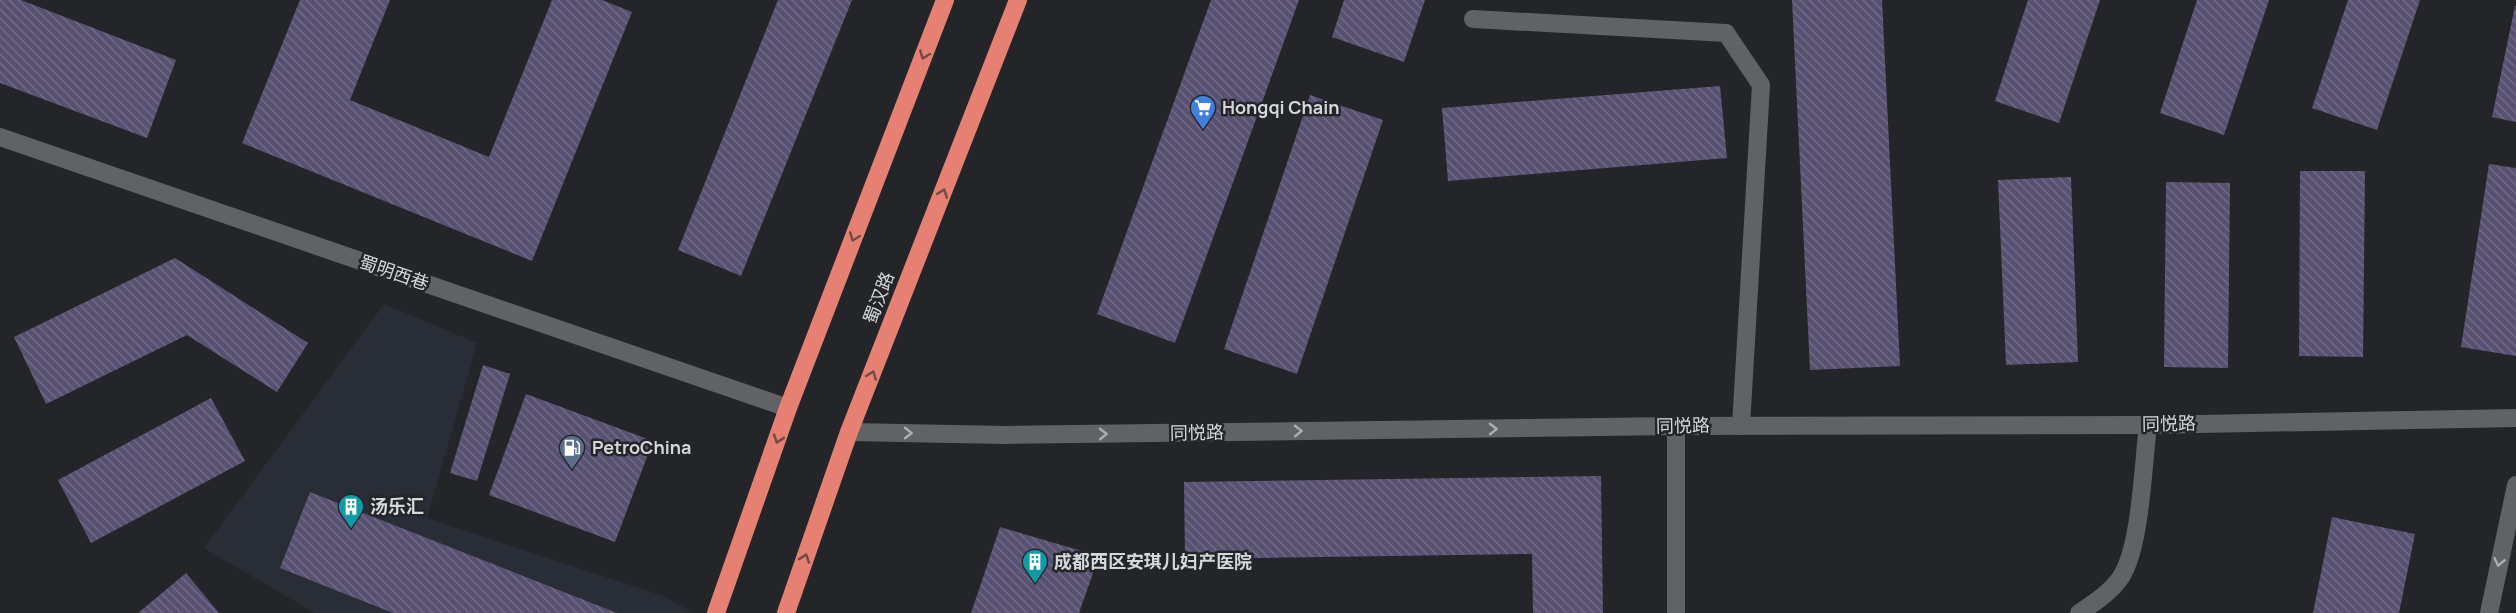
<svg xmlns="http://www.w3.org/2000/svg" width="2516" height="613" font-family="Manrope,'Noto Sans SC',sans-serif">
	<style>
		.built { fill: #292e36 }
		.building { fill: url(#building-back-hatch) }
		.lines { fill: none; stroke-linecap: round; stroke-linejoin: round }
		.lane { stroke: #606266; stroke-width: 18 }
		.street { stroke: #606266; stroke-width: 18 }
		.highway { stroke: #e58072; stroke-width: 18 }
		.oneway { stroke: #714946 }
		.oneway2 { stroke: #acaeb1 }
		.labels { text-anchor: middle; stroke-width: 5; stroke-linejoin: round; paint-order: stroke }
		.poi-label { font-size: 18px; font-weight: bold; fill: #d5d7d9; stroke: #232529; text-anchor: start }
		.street-label { font-size: 18px; fill: #d5d7d9; stroke: #232529 }
	</style>
	<defs>
		<pattern id="building-back-hatch" width="6" height="6" patternUnits="userSpaceOnUse" patternTransform="scale(1.5)"><rect width="6" height="6" fill="#595172"/><path d="M-1 5l2 2M0 0l6 6M5-1l2 2" fill="none" stroke="#706986"/></pattern>
	</defs>
	<rect width="100%" height="100%" fill="#232529"/>
	<!-- built -->
	<path class="built" d="M384,304L477,343L427,518L666,597L693,613H315L204,548Z"/>
	<!-- building -->
	<path class="building" d="M0,0H21L176,60L147,138L0,83Z
		M300,0H390L350,100L489,157L552,0H602L632,12L532,261L242,143Z
		M778,0H852L741,276L678,250Z
		M1211,0H1299L1175,343L1097,314Z
		M1344,0H1425L1404,62L1332,37Z
		M1792,0H1882L1900,366L1810,370Z
		M2028,0H2100L2059,123L1995,101Z
		M2197,0H2269L2224,135L2160,113Z
		M2348,0H2420L2377,130L2312,108Z
		M2515,6H2516V122L2492,117Z
		M1720,86L1727,158L1448,181L1442,108Z
		M1310,95L1383,120L1297,374L1224,349Z
		M2489,164L2516,168V356L2461,347Z
		M2300,171H2365L2363,357L2299,356Z
		M2071,177L2078,362L2006,365L1998,180Z
		M2166,182L2230,183L2228,368L2164,367Z
		M175,258L308,343L277,392L187,335L46,404L14,337Z
		M483,365L510,374L477,481L450,473Z
		M526,394L653,441L615,542L489,495Z
		M211,398L245,461L91,543L58,480Z
		M1601,476L1603,613H1533L1532,554L1185,559L1184,482Z
		M310,492L617,613H393L280,568Z
		M2332,517L2415,534L2399,613H2313Z
		M1000,527L1099,556L1079,613H971Z
		M186,573L219,613H138Z"/>
	<g class="lines">
		<!-- lane -->
		<path class="lane" d="M1473,19L1726,33L1761,85L1741,426
			M1676,426V613
			M2079,613C2094,603 2111,592 2121,577C2141,546 2143,464 2148,425"/>
		<!-- street -->
		<path class="street" d="M0,137L788,408
			M849,432L1005,435L1676,426L2148,425L2516,418
			M2489,613L2516,485"/>
		<!-- highway -->
		<path class="highway" d="M716,613L788,408L945,0
			M786,613L849,432L1018,0"/>
	</g>
	<!-- one-way arrows -->
	<defs><path id="oneway-chevron" d="M-2-3.5L2.5 0L-2 3.5" fill="none" stroke-width="1.6" stroke-linecap="round" stroke-linejoin="round" transform="scale(1.5)"/></defs>
	<g class="oneway">
		<use href="#oneway-chevron" transform="translate(924 55) rotate(111)"/>
		<use href="#oneway-chevron" transform="translate(943 193) rotate(-69)"/>
		<use href="#oneway-chevron" transform="translate(854 237) rotate(111)"/>
		<use href="#oneway-chevron" transform="translate(872 375) rotate(-69)"/>
		<use href="#oneway-chevron" transform="translate(778 439) rotate(109)"/>
		<use href="#oneway-chevron" transform="translate(805 558) rotate(-71)"/>
	</g>
	<g class="oneway2">
		<use href="#oneway-chevron" transform="translate(1493 429) rotate(-1)"/>
		<use href="#oneway-chevron" transform="translate(1298 431) rotate(-1)"/>
		<use href="#oneway-chevron" transform="translate(908 433) rotate(1)"/>
		<use href="#oneway-chevron" transform="translate(1103 434) rotate(-1)"/>
		<use href="#oneway-chevron" transform="translate(2499 562) rotate(102)"/>
	</g>
	<!-- icons -->
	<defs>
		<symbol id="supermarket-pin" viewBox="-11 -11 22 30"><path d="M0 17L-7.5 6A9.5 9.5 0 1 1 7.5 6Z" fill="#3f7fe0" stroke="#232529"/><path d="M-6-5.5h2.5l.6 2H6L4.5 2H-2.5L-4.4-4H-6ZM-1.5 3.2a1.3 1.3 0 1 0 .1 0ZM3 3.2a1.3 1.3 0 1 0 .1 0Z" fill="#fff"/></symbol>
		<symbol id="fuel-pin" viewBox="-11 -11 22 30"><path d="M0 17L-7.5 6A9.5 9.5 0 1 1 7.5 6Z" fill="#5c6f8a" stroke="#232529"/><path d="M-5.5-6h7V0h2V4h1.3V-2.5L3-4.5l.8-.8L6-3V5H2.5V1h-1V6h-7ZM-4.2-4.7v3.2H.2V-4.7Z" fill="#fff"/></symbol>
		<symbol id="building-pin" viewBox="-11 -11 22 30"><path d="M0 17L-7.5 6A9.5 9.5 0 1 1 7.5 6Z" fill="#0f9aa8" stroke="#232529"/><path d="M-4-6H4V6H1V3H-1V6H-4ZM-2.5-4.3h1.7v1.8h-1.7ZM.8-4.3h1.7v1.8H.8ZM-2.5-1h1.7V.8h-1.7ZM.8-1h1.7V.8H.8Z" fill="#fff"/></symbol>
	</defs>
	<g fill-rule="evenodd">
		<use href="#supermarket-pin" x="1188" y="93" width="30" height="40"/>
		<use href="#fuel-pin" x="557" y="433" width="30" height="40"/>
		<use href="#building-pin" x="336" y="492" width="30" height="40"/>
		<use href="#building-pin" x="1020" y="547" width="30" height="40"/>
	</g>
	<g class="labels">
		<!-- poi labels -->
		<g class="poi-label">
			<text x="1222" y="114">Hongqi Chain</text>
			<text x="592" y="454">PetroChina</text>
			<text x="370" y="513">汤乐汇</text>
			<text x="1054" y="568">成都西区安琪儿妇产医院</text>
		</g>
		<!-- street labels -->
		<g class="street-label">
			<text transform="translate(394 273) rotate(19)" y="6">蜀明西巷</text>
			<text transform="translate(879 298) rotate(-69)" y="6">蜀汉路</text>
			<text transform="translate(2169 424) rotate(-1)" y="6">同悦路</text>
			<text transform="translate(1683 426) rotate(-1)" y="6">同悦路</text>
			<text transform="translate(1197 433) rotate(-1)" y="6">同悦路</text>
		</g>
	</g>
</svg>
